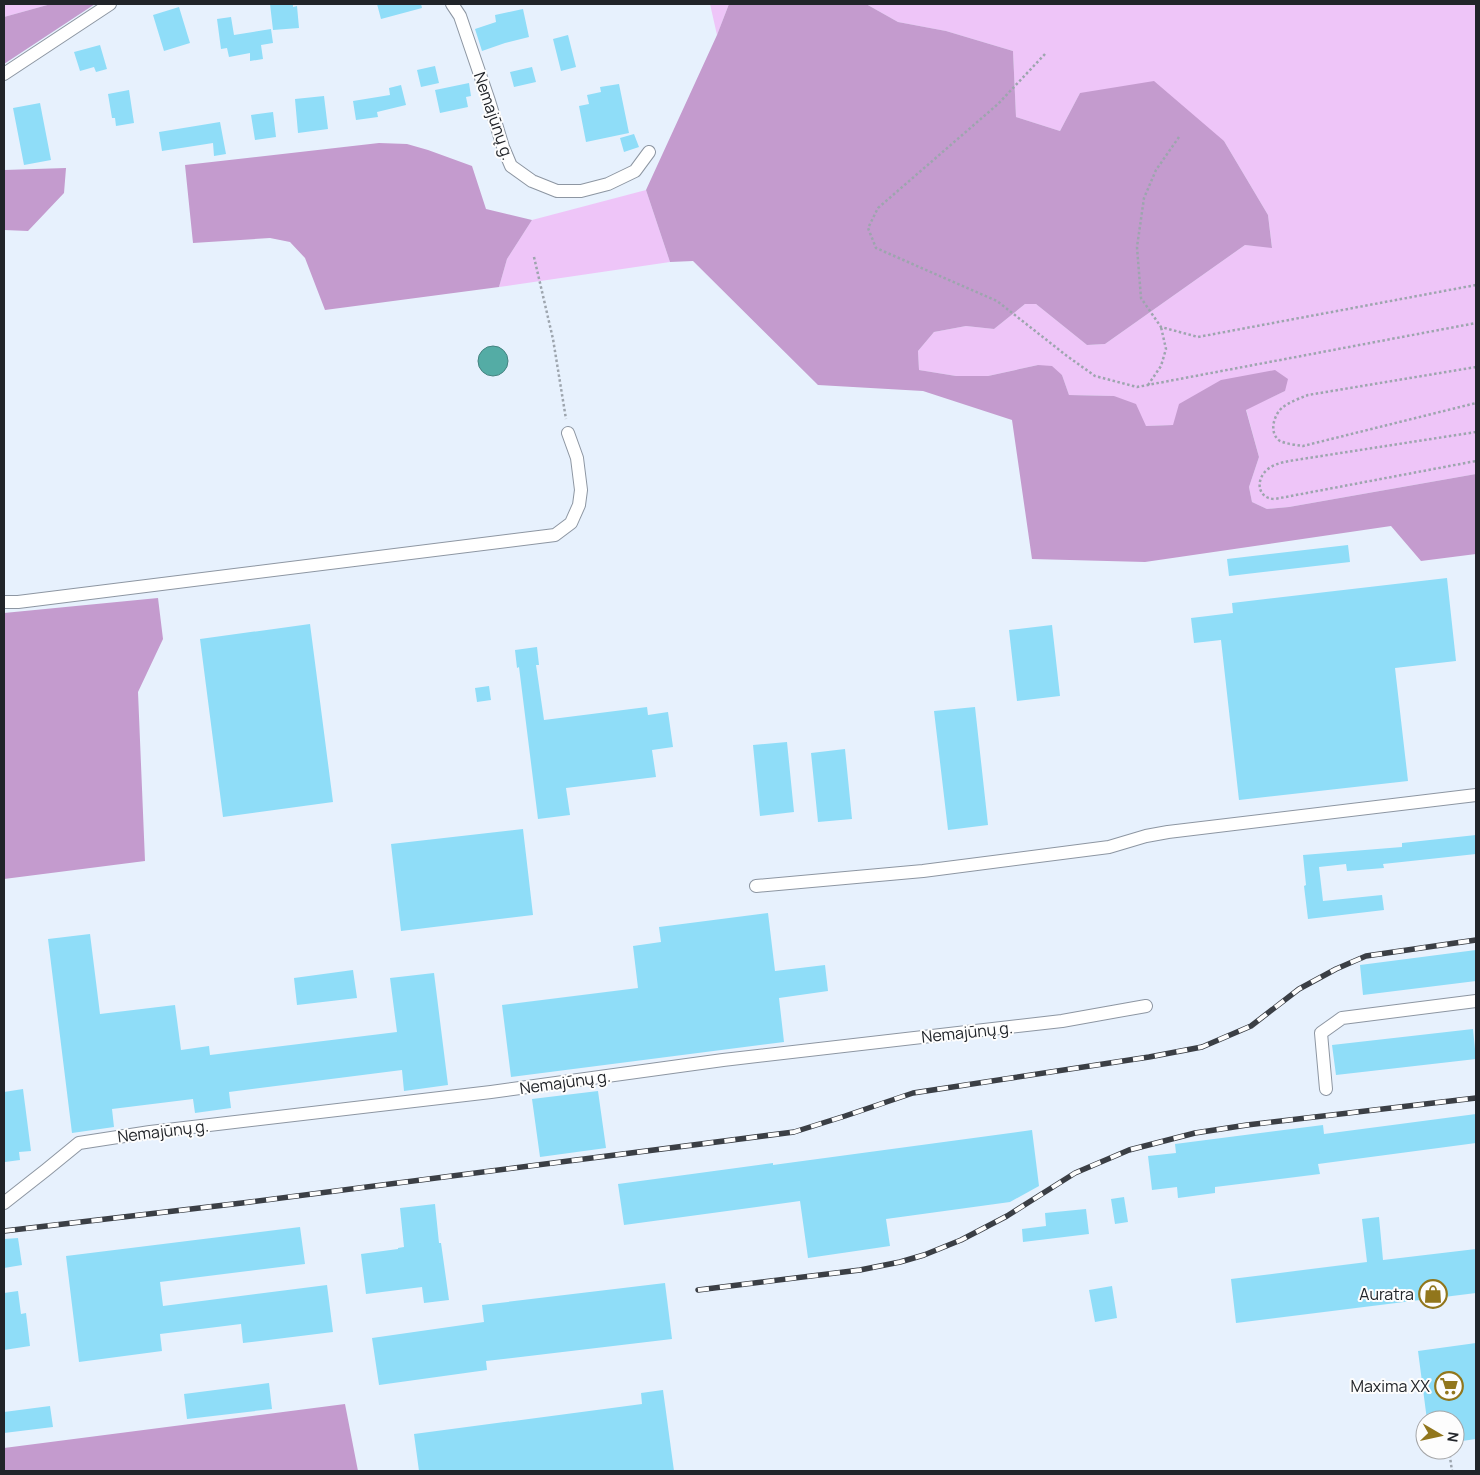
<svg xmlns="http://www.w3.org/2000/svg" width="1480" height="1475" font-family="Manrope,sans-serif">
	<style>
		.green { fill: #eec5f8 }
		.forest { fill: #c49bce }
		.water { fill: #54aca5; stroke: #458380 }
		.building { fill: #8fddf8 }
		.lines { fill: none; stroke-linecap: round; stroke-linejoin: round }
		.street-casing { stroke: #8d96a2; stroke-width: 14 }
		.path { stroke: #9da5ae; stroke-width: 2.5; stroke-dasharray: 2.5 2.5; stroke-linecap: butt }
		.street { stroke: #fff; stroke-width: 12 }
		.rail-casing { stroke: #3b3f45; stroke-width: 5.5 }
		.rail { stroke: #fdfdfd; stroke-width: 4; stroke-dasharray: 11; stroke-linecap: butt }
		.labels { text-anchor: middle; stroke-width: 4; stroke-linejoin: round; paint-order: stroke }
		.street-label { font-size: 16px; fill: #212429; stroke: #fdfdfd }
		.poi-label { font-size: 16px; fill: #212429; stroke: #fdfdfd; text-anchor: end }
	</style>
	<rect width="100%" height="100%" fill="#e7f1fd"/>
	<!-- green -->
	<path class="green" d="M4,4H51L4,17Z
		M710,4H729L717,35Z
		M866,4H1476V474L1289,507L1267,509L1252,502L1249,487L1259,457L1246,409L1285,391L1173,425L1146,426L1114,396L1069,395L1062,375L1038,365L988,376H956L919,370L918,351L934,332L966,326L994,329L1025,304H1036L1087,345L1105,344L1245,245L1272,247L1268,215L1224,141L1080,93L1060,131L1016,117L1013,51L946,31L898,22Z
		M646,190L670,262L499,287L507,259L532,220Z"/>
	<!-- forest -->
	<path class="forest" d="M51,4H95L4,64V17Z
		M729,4H866L898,22L946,31L1013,51L1016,117L1060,131L1080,93L1154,81L1224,141L1268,215L1272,248L1245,245L1105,344L1087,345L1036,304H1025L994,329L966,326L934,332L918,351L919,370L956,376H988L1038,365L1052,366L1062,375L1069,395L1114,396L1136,404L1146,426L1173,425L1179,404L1221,380L1275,370L1288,379L1285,391L1246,410L1259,457L1249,487L1252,502L1267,509L1289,507L1476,474V554L1421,561L1391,526L1145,562L1032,559L1012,420L923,391L818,385L693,261L670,262L646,190L717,35Z
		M379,143L407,144L428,150L472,166L486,209L532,220L507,259L499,287L325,310L305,258L290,242L270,238L193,243L185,165Z
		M66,168L64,193L28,231L4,230V170Z
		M158,598L163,639L138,692L145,861L4,879V613Z
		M345,1404L358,1471H4V1448Z"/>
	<!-- water -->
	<path class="water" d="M478 361a15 15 0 1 1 30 0a15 15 0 1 1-30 0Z"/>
	<!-- building -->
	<path class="building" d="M270,4H293V7L297,6L299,28L273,30Z
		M377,4H421L422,8L381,19Z
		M179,7L190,43L164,51L153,15Z
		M523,9L529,37L505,43L482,51L475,29L496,22L495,15Z
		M231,17L234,35L271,29L273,43L261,45L263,59L250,61V53L229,57L227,48L221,49L217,19Z
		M568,35L576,67L561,71L553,39Z
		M100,45L107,69L96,72L94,67L80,71L74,52Z
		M435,66L439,83L421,87L417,70Z
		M532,67L536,82L514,87L510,72Z
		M469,83L471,96L466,97L468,107L440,113L435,90Z
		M619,84L629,133L586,142L579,106L589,104L587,95L601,92L600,87Z
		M401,85L406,105L377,112L378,117L356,120L353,101L390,95L389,88Z
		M129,90L134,123L116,126L115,118H112L108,94Z
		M324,96L328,129L298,133L295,99Z
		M40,103L51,160L24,165L13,108Z
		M273,112L276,137L255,140L251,115Z
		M220,122L226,154L214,156L213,143L162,151L159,132Z
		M634,134L639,147L624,152L620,138Z
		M1348,545L1350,562L1229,576L1227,559Z
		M1447,578L1456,661L1395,668L1408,781L1239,800L1221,640L1194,643L1191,618L1233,613L1232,603Z
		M310,624L333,802L223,817L200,639Z
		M1052,625L1060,696L1017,701L1009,630Z
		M537,647L539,665H536L544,720L647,707L648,715L668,712L673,747L652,750L656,777L566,788L570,815L538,819L519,667L517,668L515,650Z
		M489,686L491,700L477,702L475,688Z
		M975,707L988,825L948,830L934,711Z
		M787,742L794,812L760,816L753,745Z
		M845,749L852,819L818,822L811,753Z
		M523,829L533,915L401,931L391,844Z
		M1476,835V854L1383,864L1384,868L1347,871L1346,864L1319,867L1323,901L1382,895L1384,910L1308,919L1304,886L1306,885L1303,855L1402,847V843Z
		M768,913L775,971L825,965L828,991L779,998L784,1042L511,1077L502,1005L638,988L633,946L661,942L659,927Z
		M90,934L100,1014L175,1005L181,1050L209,1046L210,1055L397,1032L390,978L434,973L448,1085L404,1091L402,1070L229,1092L231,1108L195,1113L193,1099L112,1109L114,1127L72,1133L48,939Z
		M1476,950V981L1363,995L1360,965Z
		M353,970L357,998L297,1005L294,978Z
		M1473,1029L1476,1059L1336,1075L1332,1045Z
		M23,1089L31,1151L19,1152L20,1160L5,1162L4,1092Z
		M598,1091L606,1148L540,1157L532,1099Z
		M1476,1114V1143L1318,1164L1320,1174L1215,1187V1193L1178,1198L1177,1187L1152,1190L1148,1156L1176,1153L1175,1144L1323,1125L1324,1134Z
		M1032,1130L1039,1186L1010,1202L886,1219L890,1246L808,1258L800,1201L624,1225L618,1184L773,1163V1165Z
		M1124,1197L1128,1222L1115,1224L1111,1199Z
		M435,1204L439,1243H441L449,1300L424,1303L422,1287L366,1294L361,1254L398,1249V1248L404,1247L400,1208Z
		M1086,1209L1089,1234L1023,1242L1022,1229L1046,1226L1045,1213Z
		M1379,1217L1383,1260L1476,1249V1293L1236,1323L1231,1279L1367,1262L1362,1219Z
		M300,1227L305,1264L160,1282L163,1306L327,1285L333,1332L243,1343L241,1324L160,1334L162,1351L79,1362L66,1256Z
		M18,1238L22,1265L4,1268V1239Z
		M665,1283L672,1339L486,1361L487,1370L379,1385L372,1338L484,1322L482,1305Z
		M1112,1286L1117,1318L1095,1322L1089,1290Z
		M18,1291L21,1314L26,1313L30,1346L4,1350V1293Z
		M1476,1343V1439L1455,1442V1420H1427L1418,1351Z
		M269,1383L272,1409L187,1419L184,1394Z
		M663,1390L674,1471H419L414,1434L642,1404L641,1393Z
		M50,1406L53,1427L4,1433V1412Z"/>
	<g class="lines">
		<defs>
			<path id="street" d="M452,4L460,16L489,101L503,147L511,166L532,181L557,191H581L608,184L635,171L649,152
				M4,74L110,4
				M4,602H18L555,535L571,523L579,505L581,490L577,458L568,433
				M756,886L923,871L1109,847L1146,836L1168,832L1476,795
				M1326,1089L1321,1033L1342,1018L1476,1001
				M4,1203L46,1170L79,1143L150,1132L491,1092L723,1060L1062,1021L1146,1006"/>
		</defs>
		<!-- street casing -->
		<use href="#street" class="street-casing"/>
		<!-- path -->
		<path class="path" d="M1045,54L998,104L878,208L868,228L876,248L997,301L1067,356L1095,376L1137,387L1476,323
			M1179,137L1156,170L1144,198L1137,247L1141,298L1161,327L1198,337L1476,285
			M534,257L553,339L566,419
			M1476,367L1308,395C1300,398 1290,402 1283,407C1274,414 1268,433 1280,441C1287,444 1296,445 1303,446L1476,403
			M1148,385L1161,366L1166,349L1161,327
			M1476,432L1302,459C1290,461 1277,462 1268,469C1255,479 1257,499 1275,499L1476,461
			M1449,1450L1452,1471"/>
		<!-- street -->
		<use href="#street" class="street"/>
		<defs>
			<path id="rail" d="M4,1231L242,1203L794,1132L845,1116L913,1093L1149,1057L1202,1047L1251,1026L1299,989L1336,969L1366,956L1476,940
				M698,1290L860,1270L900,1262L924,1255L961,1240L1007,1216L1075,1173L1129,1150L1195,1133L1247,1125L1476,1098"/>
		</defs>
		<!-- rail casing -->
		<use href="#rail" class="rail-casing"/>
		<!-- rail -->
		<use href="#rail" class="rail"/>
	</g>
	<!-- icons -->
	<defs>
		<symbol id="shop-ring" viewBox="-11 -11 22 22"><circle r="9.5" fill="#fdfdfd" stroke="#91761c" stroke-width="1.5"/><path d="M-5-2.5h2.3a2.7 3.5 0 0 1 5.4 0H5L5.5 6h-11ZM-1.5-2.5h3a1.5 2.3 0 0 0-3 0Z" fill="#91761c"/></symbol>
		<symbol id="supermarket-ring" viewBox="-11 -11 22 22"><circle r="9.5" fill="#fdfdfd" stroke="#91761c" stroke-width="1.5"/><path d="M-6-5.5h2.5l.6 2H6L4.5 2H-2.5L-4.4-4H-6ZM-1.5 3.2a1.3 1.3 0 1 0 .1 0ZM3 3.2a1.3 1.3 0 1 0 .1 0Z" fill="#91761c"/></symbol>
	</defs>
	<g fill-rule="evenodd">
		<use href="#shop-ring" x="1417" y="1278" width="32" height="32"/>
		<use href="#supermarket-ring" x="1433" y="1370" width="32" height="32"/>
	</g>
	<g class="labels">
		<!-- street labels -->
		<g class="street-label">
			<text transform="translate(494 116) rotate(71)" y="6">Nemajūnų g.</text>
			<text transform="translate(967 1032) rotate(-6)" y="6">Nemajūnų g.</text>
			<text transform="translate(565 1082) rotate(-8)" y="6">Nemajūnų g.</text>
			<text transform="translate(163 1131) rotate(-7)" y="6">Nemajūnų g.</text>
		</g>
		<!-- poi labels -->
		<g class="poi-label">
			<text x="1414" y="1300">Auratra</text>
			<text x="1430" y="1392">Maxima XX</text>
		</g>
	</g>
	<!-- border -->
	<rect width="1480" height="1475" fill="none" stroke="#212429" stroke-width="10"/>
	<!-- north arrow -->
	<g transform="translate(1440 1435) rotate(99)"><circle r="24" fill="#fdfdfd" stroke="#a5a6a8"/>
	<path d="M0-4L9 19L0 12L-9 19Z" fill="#91761c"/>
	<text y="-8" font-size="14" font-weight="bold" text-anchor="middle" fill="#212429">N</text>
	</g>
</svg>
